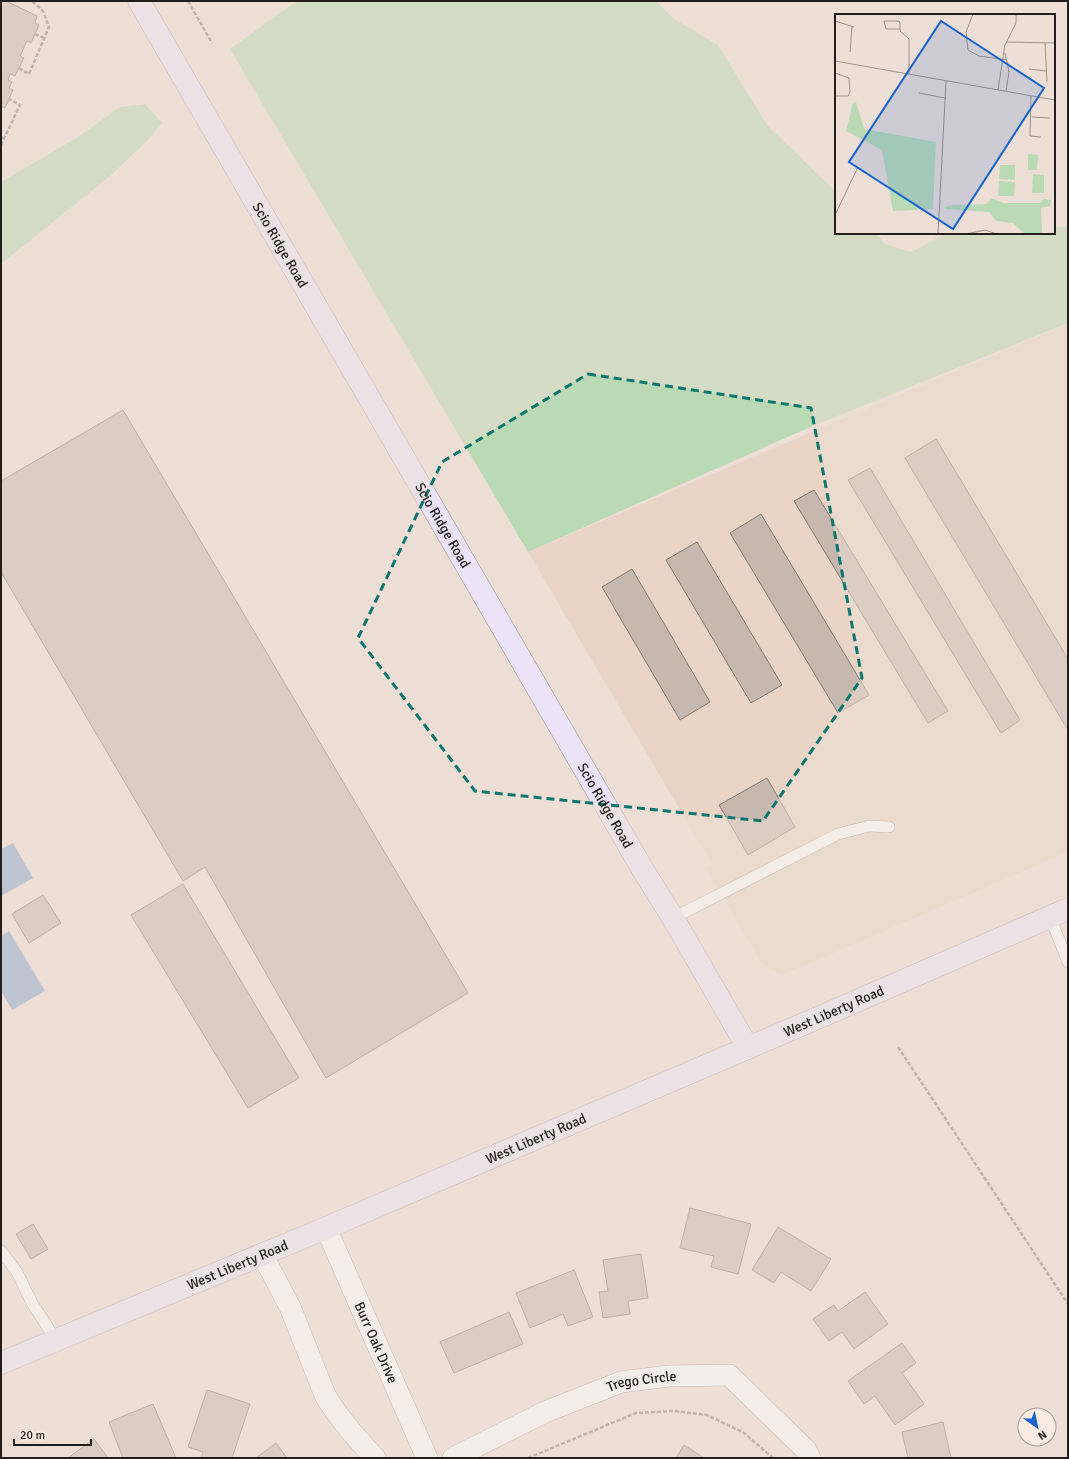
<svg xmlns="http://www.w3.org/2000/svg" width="1069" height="1459" font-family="Signika,sans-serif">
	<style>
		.industrial { fill: #e9d4c6 }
		.green { fill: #b9dab4 }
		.water { fill: #86a7cd }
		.building { fill: #c6b8af; stroke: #84786f }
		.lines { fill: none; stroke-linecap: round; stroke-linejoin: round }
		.lane-casing { stroke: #9c8f87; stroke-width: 12 }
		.street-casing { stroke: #9c8f87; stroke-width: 22 }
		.secondary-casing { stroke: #9c8f87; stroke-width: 23 }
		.path { stroke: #8b817b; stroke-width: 2.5; stroke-dasharray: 4 2; stroke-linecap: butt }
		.lane { stroke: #fff; stroke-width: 11 }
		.street { stroke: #fff; stroke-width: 21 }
		.secondary { stroke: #ebe4f8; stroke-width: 22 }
		.marked { fill: none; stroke: #0f766e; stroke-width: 3; stroke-dasharray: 8 5; stroke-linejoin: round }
		.labels { text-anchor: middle; stroke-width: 3; stroke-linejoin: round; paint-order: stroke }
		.street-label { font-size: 14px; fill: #231e1b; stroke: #faece3 }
		.inset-road { fill: none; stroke: #9c928b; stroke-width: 1 }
		.view { fill: #1a63ce; fill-opacity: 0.15; stroke: #1a63ce; stroke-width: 2 }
		.inset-edge { fill: none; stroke: #231e1b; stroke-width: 2 }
	</style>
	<rect width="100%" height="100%" fill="#eddfd6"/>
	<!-- industrial -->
	<path class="industrial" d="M1068,324V852L782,975L762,964L706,868L712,864L528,552Z"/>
	<!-- green -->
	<path class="green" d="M297,1H656L674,19L718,45L767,125L836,192V233H876L885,244L911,252L947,233H1054V227L1068,226V323L808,428L528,552L230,49Z
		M145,104L162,123L148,140L110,176L1,264V182L78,137L120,107Z"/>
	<!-- water -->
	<path class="water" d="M13,843L33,878L1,896V849Z
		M9,931L45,991L12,1010L1,991V936Z"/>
	<!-- building -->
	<path class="building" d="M1,1H6L37,16L35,23L39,25L31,43L27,41L20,56L24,58L15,76L10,74L8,80L12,82L9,88L13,90L5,108L1,106Z
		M123,410L468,993L326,1078L205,867L183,881L1,572V481Z
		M936,439L1068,659V730L905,458Z
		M870,468L1020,720L1001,733L848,480Z
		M814,490L948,711L928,723L794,501Z
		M761,514L869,695L838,713L730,533Z
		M697,542L782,685L751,703L666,560Z
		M632,569L710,702L680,720L602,587Z
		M767,778L795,827L748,855L719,805Z
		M183,884L299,1078L248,1108L131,915Z
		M43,895L61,923L29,943L12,914Z
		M690,1208L751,1224L738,1274L711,1267L714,1256L680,1248Z
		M33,1224L48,1249L31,1259L16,1234Z
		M778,1227L831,1259L811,1291L781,1272L774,1283L752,1270Z
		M641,1254L648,1298L628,1301L630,1314L603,1318L599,1292L608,1291L603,1260Z
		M574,1270L593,1317L568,1326L563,1314L530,1328L516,1293Z
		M865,1292L888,1324L854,1349L842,1332L829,1341L813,1319L834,1305L838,1311Z
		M509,1312L523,1344L454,1373L440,1342Z
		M902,1343L916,1363L902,1373L924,1404L895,1425L875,1396L864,1404L848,1381Z
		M207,1390L250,1404L232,1458H201L203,1452L188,1447Z
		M153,1404L176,1458H123L109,1422Z
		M943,1422L951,1458H908L902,1432Z
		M94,1439L108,1458H68Z
		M276,1443L287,1458H256Z
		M684,1445L704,1458H676Z"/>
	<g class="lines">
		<defs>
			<path id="lane" d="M1050,917L1068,962
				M673,918L838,834L869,826L889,827
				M1,1251L17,1272L32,1303L56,1340"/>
			<g id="street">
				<path id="s1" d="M326,1228L427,1458"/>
				<path d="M262,1254L290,1307L325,1395C338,1418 356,1438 375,1458"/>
				<path id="s2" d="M453,1458L545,1412L621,1382L669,1376L729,1375L806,1450L810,1458"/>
			</g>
			<g id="secondary">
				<path id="s3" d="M139,1L643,870L673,918L748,1048"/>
				<path id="s4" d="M1,1363L326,1228L813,1020L1068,909"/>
			</g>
		</defs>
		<!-- lane casing -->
		<use href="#lane" class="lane-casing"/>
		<!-- street casing -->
		<use href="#street" class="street-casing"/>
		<!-- secondary casing -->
		<use href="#secondary" class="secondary-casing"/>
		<!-- path -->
		<path class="path" d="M188,1L212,43
			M35,34L44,38
			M19,68L29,74L49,27L43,11L32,1
			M1,137L5,139
			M1,145L20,105L9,99
			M898,1047L1068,1304
			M528,1458L636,1413L675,1411L707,1415L744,1433L773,1458"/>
		<!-- lane -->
		<use href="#lane" class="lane"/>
		<!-- street -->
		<use href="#street" class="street"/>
		<!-- secondary -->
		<use href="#secondary" class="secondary"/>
	</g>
	<!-- marked area -->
	<path d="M0 0H1069V1459H0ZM588,374L811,408L862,678L763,821L475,791L358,638L442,462Z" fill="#eddfd6" fill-opacity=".55" fill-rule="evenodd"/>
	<path class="marked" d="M588,374L811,408L862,678L763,821L475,791L358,638L442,462Z"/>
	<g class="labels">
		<!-- street labels -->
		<g class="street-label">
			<text dy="5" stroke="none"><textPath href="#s3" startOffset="282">Scio Ridge Road</textPath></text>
			<text dy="5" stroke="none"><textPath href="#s3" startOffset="606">Scio Ridge Road</textPath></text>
			<text dy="5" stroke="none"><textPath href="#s3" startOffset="930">Scio Ridge Road</textPath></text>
			<text dy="5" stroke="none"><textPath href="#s4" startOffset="904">West Liberty Road</textPath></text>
			<text dy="5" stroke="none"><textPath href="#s4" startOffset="580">West Liberty Road</textPath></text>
			<text dy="5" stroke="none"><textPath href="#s4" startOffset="256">West Liberty Road</textPath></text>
			<text dy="5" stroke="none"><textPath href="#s1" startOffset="125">Burr Oak Drive</textPath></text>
			<text dy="5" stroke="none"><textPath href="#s2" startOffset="205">Trego Circle</textPath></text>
		</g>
	</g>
	<!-- overview -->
	<g transform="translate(835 14)">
		<rect width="220" height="220" fill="#eddfd6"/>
		<path d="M21,88L29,115L101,128L98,195L58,197L47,136L11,117L18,89ZM193,140L203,141L202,156H193ZM165,151H180V166L164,165ZM198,160L209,161V179H197ZM164,167L180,168L179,182H163ZM157,184L168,189H205L209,185L216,186L215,192L206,194L207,220H190L178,209L161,207L154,198L110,195V193L118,191L151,190Z" fill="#b9dab4"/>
		<path class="inset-road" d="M138,0L131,18L133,36L144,42L172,46M0,7L19,13M65,15H51L49,7H64L65,9V17L74,25V60M172,28L220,29M210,29L212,68M15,38L17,13M170,39L174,58L171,77M0,47L220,86M194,55L211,57M0,59L14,64L15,78L13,82H0M163,76L170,31L181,9V0M84,79L110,84M196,82L195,122L206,123M197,103L215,104M0,201L23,153M103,220L111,67M131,220L150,216L162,220"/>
		<path class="view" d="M106,7L209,74L118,215L14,148Z"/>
		<rect width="220" height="220" class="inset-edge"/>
	</g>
	<!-- border -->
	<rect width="1069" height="1459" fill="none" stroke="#231e1b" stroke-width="4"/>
	<!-- north arrow -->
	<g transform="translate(1037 1427) rotate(147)"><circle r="19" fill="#faece3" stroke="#a49a93"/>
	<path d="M0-3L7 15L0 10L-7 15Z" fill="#1a63ce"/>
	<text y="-6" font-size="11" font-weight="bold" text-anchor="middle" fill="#231e1b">N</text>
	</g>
	<!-- scale -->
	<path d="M14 1439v6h77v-6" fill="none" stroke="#231e1b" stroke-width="2"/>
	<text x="20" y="1439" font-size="12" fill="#231e1b" stroke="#faece3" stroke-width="3" paint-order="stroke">20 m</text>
</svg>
